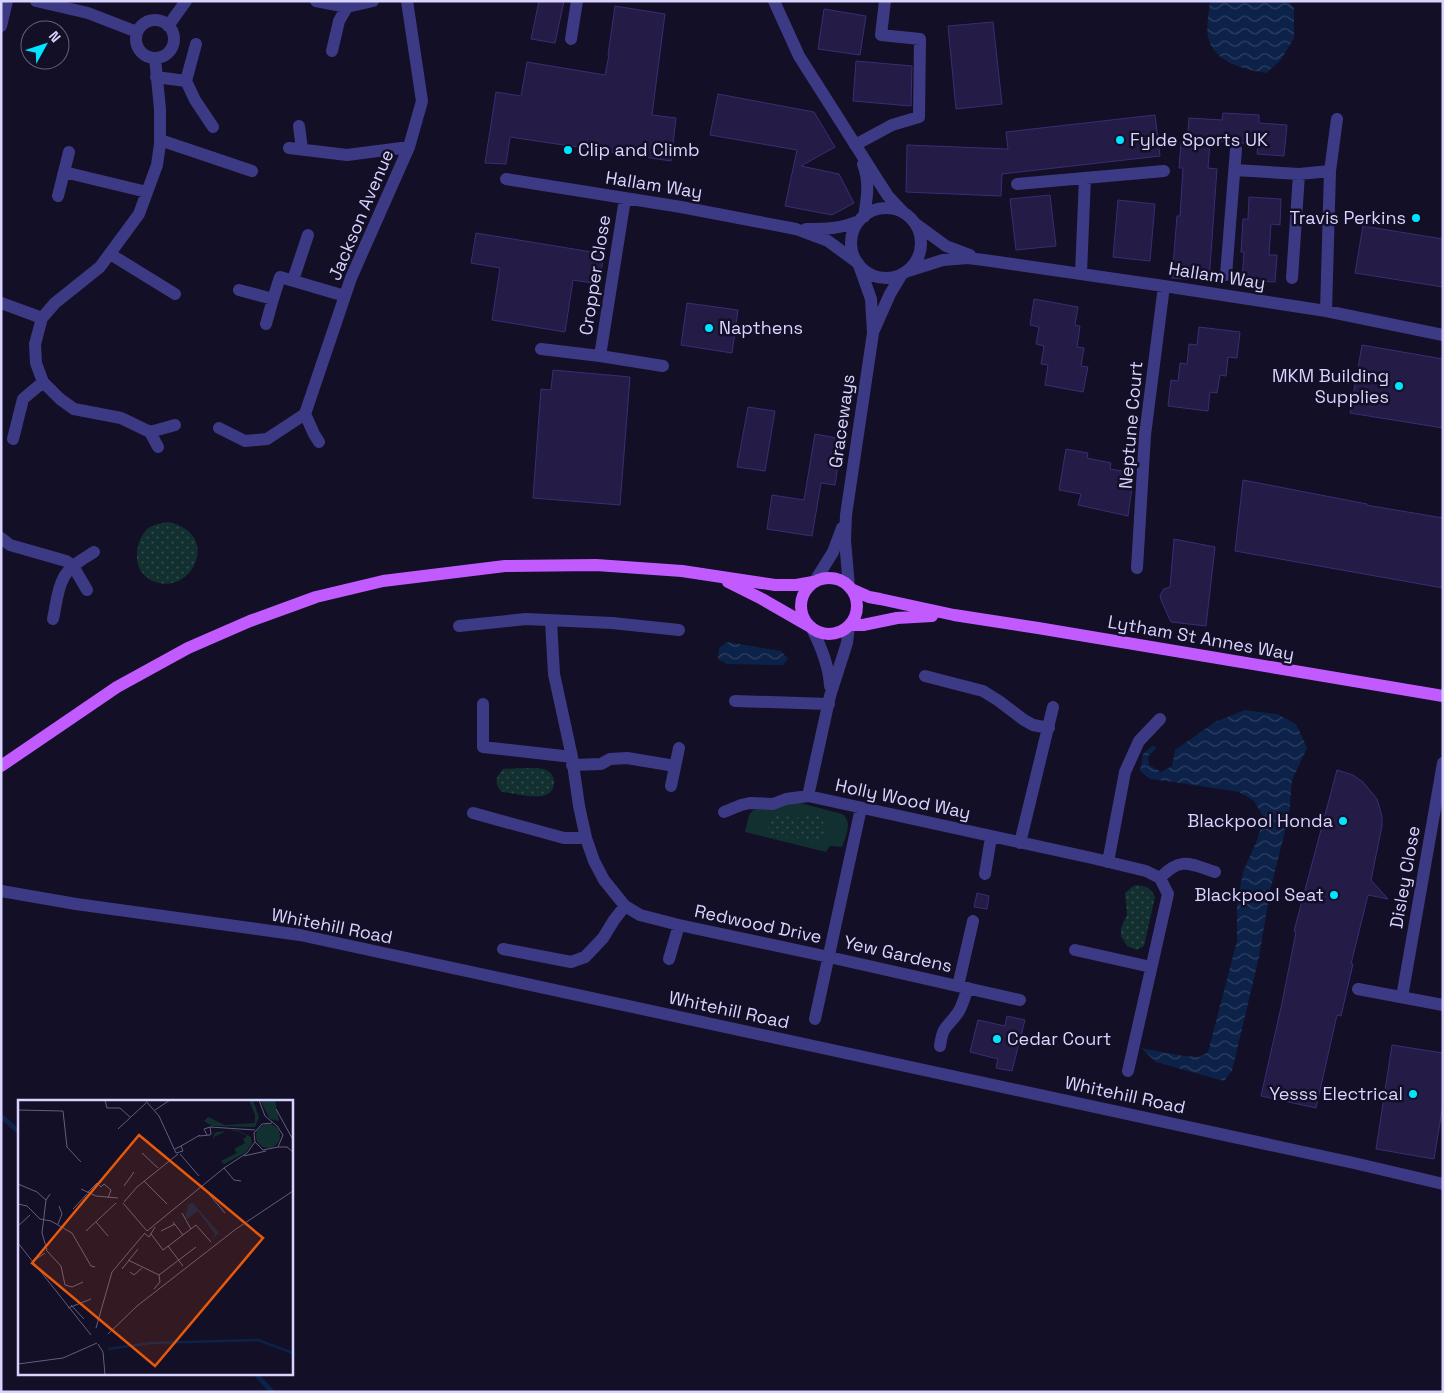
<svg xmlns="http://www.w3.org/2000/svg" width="1444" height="1393" font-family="'Space Grotesk',sans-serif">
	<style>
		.grass { fill: #12302f }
		.park { fill: url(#park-dots) }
		.water { fill: url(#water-waves) }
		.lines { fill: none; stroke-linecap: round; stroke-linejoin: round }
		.stream { stroke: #0c2248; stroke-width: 5 }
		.building { fill: #241b47; stroke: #3b2d73 }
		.minor { stroke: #3d3a85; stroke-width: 12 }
		.major { stroke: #c25bff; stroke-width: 12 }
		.poi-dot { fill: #00e5ff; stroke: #130f26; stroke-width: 2 }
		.labels { text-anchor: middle; stroke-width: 5; stroke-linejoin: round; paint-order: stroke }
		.poi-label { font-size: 18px; fill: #d9d4ff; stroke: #130f26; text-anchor: end }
		.street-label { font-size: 18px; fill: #d9d4ff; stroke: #130f26 }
		.inset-river { fill: none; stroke: #0c2248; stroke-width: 2.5 }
		.inset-road { fill: none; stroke: #625e7d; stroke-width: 1 }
		.view { fill: #e8590c; fill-opacity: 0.15; stroke: #e8590c; stroke-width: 2.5 }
		.inset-edge { fill: none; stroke: #d9d4ff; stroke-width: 2.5 }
	</style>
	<defs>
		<pattern id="park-dots" width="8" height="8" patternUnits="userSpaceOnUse" patternTransform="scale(1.25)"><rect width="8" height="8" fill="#12302f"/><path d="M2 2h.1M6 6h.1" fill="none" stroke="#344d4e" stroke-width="1.8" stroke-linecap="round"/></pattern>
		<pattern id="water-waves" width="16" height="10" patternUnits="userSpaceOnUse" patternTransform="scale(1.25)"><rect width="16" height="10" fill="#0c2248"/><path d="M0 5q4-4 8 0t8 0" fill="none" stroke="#2f4163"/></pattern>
	</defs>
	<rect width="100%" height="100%" fill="#130f26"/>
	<!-- grass -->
	<path class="grass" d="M793,801L842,814C853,821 846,836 842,847L830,846L826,852L745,832L749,815L753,810Z"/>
	<!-- park -->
	<path class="park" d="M168,522C189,526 204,541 195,563C187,584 161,591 144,575C132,564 136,536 150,527C156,524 162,523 168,522Z
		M503,769C516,769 531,767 543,769C558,772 558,794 542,796C530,798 515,793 502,792C494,783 495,778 503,769Z
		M777,814L789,815L794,819C811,813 821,810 826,830C816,845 810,845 795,836C783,838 772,841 768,827L772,817Z
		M1136,885C1146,886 1151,888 1155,897L1144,946L1137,950L1127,946L1121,936V928L1127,915L1125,893L1132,887Z"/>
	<!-- water -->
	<path class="water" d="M1210,1H1288L1294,8V38L1280,61L1266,73C1244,69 1213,63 1208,36C1206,28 1209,11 1210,1Z
		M727,642L781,651L788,659L783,665L727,664L718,659L719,648Z
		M1245,710L1277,714L1296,724L1307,748L1292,780L1289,815L1270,891L1259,957L1232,1071L1224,1081L1156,1062L1141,1048L1184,1056L1199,1057L1208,1052L1237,941V906L1243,872L1257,840L1264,818L1254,801L1239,792L1174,782L1150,779L1140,771L1143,754L1152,746L1157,748L1148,756L1149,765L1161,772L1172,766L1175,750L1215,722Z"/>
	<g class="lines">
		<!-- stream -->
		<path class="stream" d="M1,1116L19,1132
			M256,1374L272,1392"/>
	</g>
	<!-- building -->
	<path class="building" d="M539,1H564L555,43L531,39Z
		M615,6L665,14L652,115L676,118L671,161L510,137L506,164L485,163L496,92L521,96L527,62L605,75L609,55H608Z
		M824,9L866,16L860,55L818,49Z
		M993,22L1002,104L956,109L948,26Z
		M856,61L912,66L911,106L853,101Z
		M718,94L814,112L835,147L801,166L839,174L854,203L832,215L785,206L797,150L710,135Z
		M1223,113L1259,115V123L1287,125L1284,156L1257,154L1258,144L1241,143L1236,141L1232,142L1218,141V143H1210L1208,168L1217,169L1209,281L1172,278L1177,216H1180L1183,168H1179L1181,142L1187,143L1189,118L1222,120Z
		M1155,115L1160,156L1002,174L1001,196L906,192L907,145L1008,149L1006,132Z
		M1050,195L1056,246L1016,250L1010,199Z
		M1249,197L1281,199L1280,225L1271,224L1269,255H1277L1275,282L1242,280L1244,252H1241L1243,219H1248Z
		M1118,200L1155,204L1150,261L1113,257Z
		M1363,226L1443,239V287L1355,273Z
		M476,233L604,254L599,284L573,280L565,332L492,320L500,268L471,263Z
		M1034,299L1078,307L1075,325L1080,326L1077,347L1084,348L1081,366L1088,367L1083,392L1045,385L1048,365L1041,364L1044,346L1036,344L1039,327L1030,325Z
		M687,303L738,310L732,353L681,345Z
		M1199,327L1240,332L1237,358L1228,357L1226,376L1220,375L1217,393L1210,392L1208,411L1168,406L1171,380L1178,381L1180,363L1187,364L1189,344L1197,345Z
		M1362,345L1443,359V428L1350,413Z
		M553,370L630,377L620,505L533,498L541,389L551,390Z
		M748,407L775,411L765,471L737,467Z
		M815,434L842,439L835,485L821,483L812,536L767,529L772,495L804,500Z
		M1066,449L1088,453L1087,458L1111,463L1110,469L1134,473L1128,516L1078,505L1081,494L1059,490Z
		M1243,480L1367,504L1366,505L1443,518V588L1235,551Z
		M1174,539L1215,547L1206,626L1171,622L1161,600L1160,595L1164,589L1170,587Z
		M1337,770L1353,775L1363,782L1377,799L1382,816V826L1371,880L1388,899L1368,895L1351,964H1353L1341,1016L1337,1015L1316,1108L1261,1096L1282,1003L1296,932L1294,931Z
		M977,893L989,896L987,909L974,907Z
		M1007,1016L1025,1020L1012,1071L996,1068L998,1059L970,1052L978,1020L1005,1026Z
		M1392,1045L1443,1053V1104L1434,1159L1376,1149Z"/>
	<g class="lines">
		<!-- minor -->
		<path class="minor" d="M36,1L88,13L137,32
			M316,1L347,7
			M774,1L799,56L877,179L888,196L905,214
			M136 39a19 19 0 1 1 38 0a19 19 0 1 1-38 0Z
			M1,26L7,1
			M168,26L186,1
			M571,39L577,1
			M332,51L339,21L347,7L373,1
			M155,58L160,109V144L157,165L139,214L100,267L55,303L42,318L35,344L36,363L43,382L60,399L74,409L121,418L150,432L158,447
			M156,77L186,81L195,100L213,127
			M186,81L196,44
			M299,126L302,149
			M160,140L252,171
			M855,145L892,125L919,117L920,39L881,35L885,1
			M289,148L347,155L409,147
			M863,164C870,182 867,198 864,217
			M1235,170L1299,174L1330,171
			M64,172L147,192
			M506,179L681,207L796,229L828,241L858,263
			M1017,184L1164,171
			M58,196L69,152
			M851 243a35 35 0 1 1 70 0a35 35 0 1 1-70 0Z
			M916,224L946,246L970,255
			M806,229C827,229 839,229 859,221
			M110,254L175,294
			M908,271L943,260L968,258L984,260L1164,286L1326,311L1443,335
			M1081,273L1085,178
			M1226,275L1236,149
			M1292,278L1299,174
			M293,280L308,235
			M239,290L273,299L280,277L345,296
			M1,303L42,318
			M1326,311L1330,171L1337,119
			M266,324L273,299
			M874,330L890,294L902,274
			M541,349L600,356L663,366
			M600,356L625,199
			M219,428L245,441L267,439L305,414
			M150,432L175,425
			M13,439L23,399L43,382
			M319,442L314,434L305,414L351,278L409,147L422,101L407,1
			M1,538L10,545L66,561L73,566L87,590
			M1137,568L1145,435L1164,286
			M815,581L833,552L842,528
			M849,587L845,540L846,515L873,333L871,299L859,265
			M53,619C56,606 57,589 64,577C70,566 83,559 94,552
			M551,621L554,674L572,757L579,806L586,838L594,861L604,880L625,906L640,915L679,925L829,957L1020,1000
			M459,626L526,619L612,623L679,630
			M849,626L847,643L830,696L808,796L1092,858L1146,871L1160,878L1168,894L1128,1071
			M811,627C821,646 829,665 830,686
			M925,676L983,691L999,701L1024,720L1033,725L1049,728
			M735,701L829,704
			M483,704V747L572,757
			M572,765L601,764L610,759L627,758L675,766
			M671,786L679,748
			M724,812L741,805L750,803L773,804L786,799L808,796
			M473,813L564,838H586
			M1020,843L1053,707
			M1108,862L1125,772L1139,741L1160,719
			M985,874L991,837
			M1160,878C1181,856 1190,864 1215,872
			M1,891L76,904L300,935L1354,1163L1443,1184
			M503,949L571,962L585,957L603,938L614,920L625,906
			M1075,950L1151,967
			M669,959L679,925
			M958,986L973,921
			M1358,989L1443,1005
			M1402,997L1443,763
			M815,1019L861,808
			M940,1046C943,1023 949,1027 959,1011C963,1004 965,995 968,988"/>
		<!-- major -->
		<path class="major" d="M801 606a28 28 0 1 1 56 0a28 28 0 1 1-56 0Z
			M728,582L762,599L809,626
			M851,589L869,597L880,599L954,615L1038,628L1443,696
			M850,625H863L897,618L932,616
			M1,766L117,687L188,648L250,621L316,597L383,581L505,566L596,565L682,571L775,585H796L813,582"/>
	</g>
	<!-- markers -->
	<g class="poi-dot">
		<circle cx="1120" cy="140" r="5"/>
		<circle cx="568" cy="150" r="5"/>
		<circle cx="1416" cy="218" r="5"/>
		<circle cx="709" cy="328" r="5"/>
		<circle cx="1399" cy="386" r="5"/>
		<circle cx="1343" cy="821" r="5"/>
		<circle cx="1334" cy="895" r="5"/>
		<circle cx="997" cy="1039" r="5"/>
		<circle cx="1413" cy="1094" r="5"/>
	</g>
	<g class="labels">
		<!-- poi labels -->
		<g class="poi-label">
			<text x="1130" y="146" text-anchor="start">Fylde Sports UK</text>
			<text x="578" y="156" text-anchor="start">Clip and Climb</text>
			<text x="1406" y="224">Travis Perkins</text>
			<text x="719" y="334" text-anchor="start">Napthens</text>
			<text x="1389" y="382">MKM Building<tspan x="1389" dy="21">Supplies</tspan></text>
			<text x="1333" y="827">Blackpool Honda</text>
			<text x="1324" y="901">Blackpool Seat</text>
			<text x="1007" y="1045" text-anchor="start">Cedar Court</text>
			<text x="1403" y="1100">Yesss Electrical</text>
		</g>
		<!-- street labels -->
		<g class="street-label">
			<text transform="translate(654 185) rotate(9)" y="6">Hallam Way</text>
			<text transform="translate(361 215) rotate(-67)" y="6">Jackson Avenue</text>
			<text transform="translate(595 275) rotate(-81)" y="6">Cropper Close</text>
			<text transform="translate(1217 276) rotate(9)" y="6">Hallam Way</text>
			<text transform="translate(842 421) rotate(-82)" y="6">Graceways</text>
			<text transform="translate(1131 425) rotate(-85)" y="6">Neptune Court</text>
			<text transform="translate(1201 638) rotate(10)" y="6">Lytham St Annes Way</text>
			<text transform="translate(903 799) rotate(12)" y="6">Holly Wood Way</text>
			<text transform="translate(1405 877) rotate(-80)" y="6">Disley Close</text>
			<text transform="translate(758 924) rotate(12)" y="6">Redwood Drive</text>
			<text transform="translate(332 926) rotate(11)" y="6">Whitehill Road</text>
			<text transform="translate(898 954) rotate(13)" y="6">Yew Gardens</text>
			<text transform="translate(729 1010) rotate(12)" y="6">Whitehill Road</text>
			<text transform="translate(1125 1095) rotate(12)" y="6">Whitehill Road</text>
		</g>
	</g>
	<!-- overview -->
	<g transform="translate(18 1100)">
		<rect width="275" height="275" fill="#130f26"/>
		<path d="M231,0H235L241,17L237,27L194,26L186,21L190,17L207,25L237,23V15ZM242,0H257L261,21L252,19ZM238 36a12 12 0 1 1 24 0a12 12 0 1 1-24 0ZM219,30L233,37L234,44L227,53L206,64L203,61L219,53L216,49L227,43L225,39L229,36L219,31H208L196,37L197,42L195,36L198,32Z" fill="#12302f"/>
		<path d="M174,102L201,133L194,139L197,134L180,111L169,119L167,118L170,105Z" fill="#0c2248"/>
		<path class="inset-river" d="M90,249L133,243L240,240L275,253"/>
		<path class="inset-road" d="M87,0L89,8H102L112,17M127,0L141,16L158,53L165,51L163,46L157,49M241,0L247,16L259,26L265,35L260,47L245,50L237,42L236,33L244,24L254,23M258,9L274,38M0,10L45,11L49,47L63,62M137,10L152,0M192,27L237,30M100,29L128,3M181,36L192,35L193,34L192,27L186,29L189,35M163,46L182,35M260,47H269L275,52M124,53L140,68M162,54L181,76M226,56L248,51M206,68L216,80L223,81M126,81L149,104M0,84L19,92L28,100M106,86L116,72M184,86L207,113M63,89L78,96L100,98M69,93L79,83L83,87L86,84L93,90L90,98M106,102L119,87L160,54M105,103L129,131M0,104L9,106L22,119L33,121L54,133L73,166L77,167M55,109L69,94M164,113L173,129M78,122L90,136M155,122L165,135M40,124L44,114L41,106M0,126L12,115M68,131L98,103M129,131L206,68L229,53L237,42M143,131L157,124M126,133L131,137L137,127M133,134L145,150L178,125L193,142M0,143L73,235M150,146L165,166M29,150L24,133L28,100L32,94M31,153L28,150L43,166L47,185L54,187L65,182M110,160L141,175L178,147M14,162L27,153M104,169L120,149M112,172L116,175L124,168M136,189L142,182L141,175M53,205L66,219M50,208L73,199M78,228L94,172L126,134M90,234L119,206L218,129L275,91M80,244L85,252L87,275M0,264L45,258L79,243"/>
		<path class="view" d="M121,35L245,138L137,266L14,163Z"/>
		<rect width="275" height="275" class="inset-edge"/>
	</g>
	<!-- border -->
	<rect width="1444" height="1393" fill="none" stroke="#d9d4ff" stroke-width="5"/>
	<!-- north arrow -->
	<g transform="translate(45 45) rotate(50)"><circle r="24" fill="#130f26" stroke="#625e7d"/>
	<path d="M0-4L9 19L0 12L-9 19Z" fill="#00e5ff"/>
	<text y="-8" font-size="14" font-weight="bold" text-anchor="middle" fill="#d9d4ff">N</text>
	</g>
</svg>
